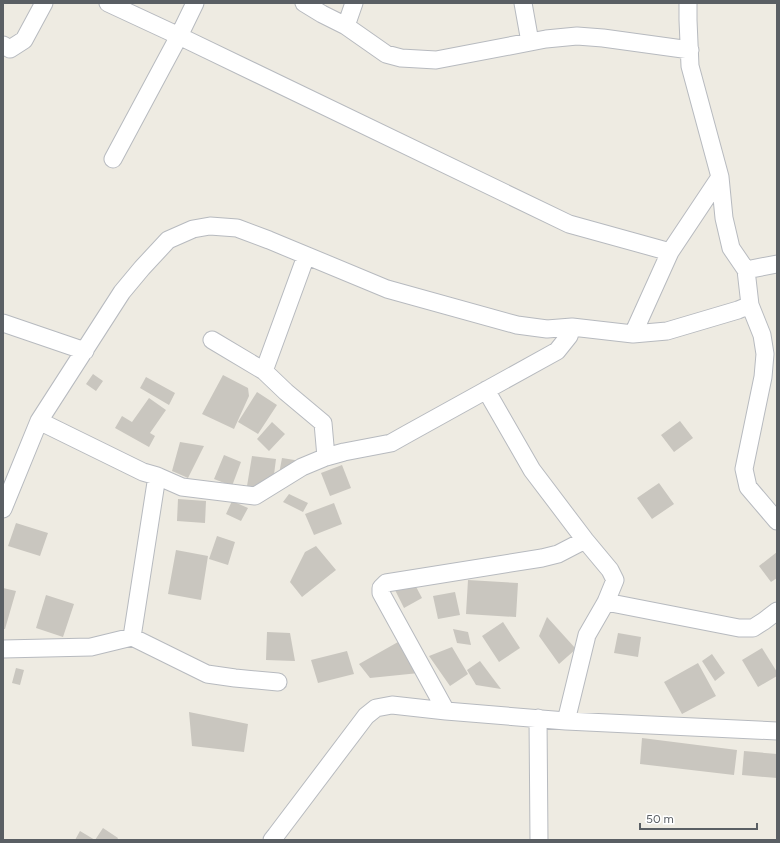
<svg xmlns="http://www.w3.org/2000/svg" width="780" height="843" font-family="Figtree,sans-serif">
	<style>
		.building { fill: #c9c6bf }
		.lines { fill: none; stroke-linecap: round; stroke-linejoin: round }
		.minor-casing { stroke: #b7babf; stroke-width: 19 }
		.minor { stroke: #fff; stroke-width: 17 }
	</style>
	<rect width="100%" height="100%" fill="#eeebe2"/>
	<!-- building -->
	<path class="building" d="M93,374L103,381L96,391L86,384Z
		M223,375L248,388L249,396L234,429L202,414Z
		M146,377L175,393L169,405L140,388Z
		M257,392L277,405L258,434L238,422Z
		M149,398L166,410L150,433L155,436L149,447L115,428L122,416L132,422Z
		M680,421L693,438L674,452L661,435Z
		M272,422L285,434L269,451L257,439Z
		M180,442L204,446L188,478L172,471Z
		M224,455L241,462L232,486L214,479Z
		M252,456L276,459L272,490L247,486Z
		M282,458L307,462L279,474Z
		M342,465L351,488L330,496L321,473Z
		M659,483L674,504L652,519L637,498Z
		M289,494L308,503L303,512L283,502Z
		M178,499L206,501L205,523L177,521Z
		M232,501L248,508L241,521L226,514Z
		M334,503L342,524L314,535L305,514Z
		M16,523L48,533L40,556L8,546Z
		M217,536L235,542L228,565L209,559Z
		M316,546L336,570L302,597L290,582L305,552Z
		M176,550L208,556L201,600L168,594Z
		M777,552V578L771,582L759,566Z
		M468,580L518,583L516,617L466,614Z
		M413,581L422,598L404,608L395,590Z
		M3,588L16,591L5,629H3Z
		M455,592L460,615L438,619L433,596Z
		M46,595L74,604L63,637L36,628Z
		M547,617L576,649L559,664L539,636Z
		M503,622L520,648L499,662L482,636Z
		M453,629L468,632L471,645L457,643Z
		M267,632L290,633L295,661L266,660Z
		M618,633L641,637L638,657L614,653Z
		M398,642L419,673L370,678L359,664Z
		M452,647L468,674L450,686L429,656Z
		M762,648L777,672V676L758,687L742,660Z
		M347,651L354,674L318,683L311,660Z
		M712,654L725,673L715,681L702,661Z
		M480,661L501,689L476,685L467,670Z
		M698,663L716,696L682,714L664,682Z
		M16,668L24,670L20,685L12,683Z
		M189,712L248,724L244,752L192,746Z
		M642,738L737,750L734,775L640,764Z
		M744,751L777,754V778L742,775Z
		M103,828L118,838L117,840H75L80,831L95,840Z"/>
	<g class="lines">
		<defs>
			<path id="minor" d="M108,3L179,36L569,224L670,252
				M304,3L322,14L346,26L386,54L401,58L436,60L546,39L577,36L603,38L690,50
				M523,3L530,42
				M346,26L354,3
				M3,45L10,49L24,40L44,3
				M113,159L179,36L195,3
				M746,270L777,264
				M750,305L762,335L765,354L763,377L744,469L748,487L777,521
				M3,323L85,351
				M633,334L670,252L720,177
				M212,340L264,371L286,392L323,423L326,457
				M264,371L306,256
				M486,390L532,470L585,540L610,570L615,580L606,602L587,635L566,721
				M39,421L143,472L157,476L182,487L255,496L302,467L326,457L344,452L391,443L407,434L557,351L569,336L572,327
				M3,509L39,421L122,292L142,268L168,240L193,229L210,226L237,228L269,240L387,289L517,325L547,329L572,327L633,334L667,331L738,310L750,305L746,270L731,248L724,218L720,177L690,66L688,20V3
				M606,602L739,628H753L764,621L777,611
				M132,637L157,476
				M3,649L91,647L132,637L207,674L235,678L278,682
				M446,711L381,593V588L386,583L542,558L558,554L585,540
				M538,718L539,840
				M272,840L276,835L366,716L376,708L392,705L446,711L566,721L777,731"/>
		</defs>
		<!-- minor casing -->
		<use href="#minor" class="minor-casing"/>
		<!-- minor -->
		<use href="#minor" class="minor"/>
	</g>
	<!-- border -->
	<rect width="780" height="843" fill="none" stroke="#5a5f64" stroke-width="8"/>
	<!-- scale -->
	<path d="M640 823v6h117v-6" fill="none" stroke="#5a5f64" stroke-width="2"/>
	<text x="646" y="823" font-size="12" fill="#5a5f64" stroke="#ffffff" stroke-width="3" paint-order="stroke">50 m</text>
</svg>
